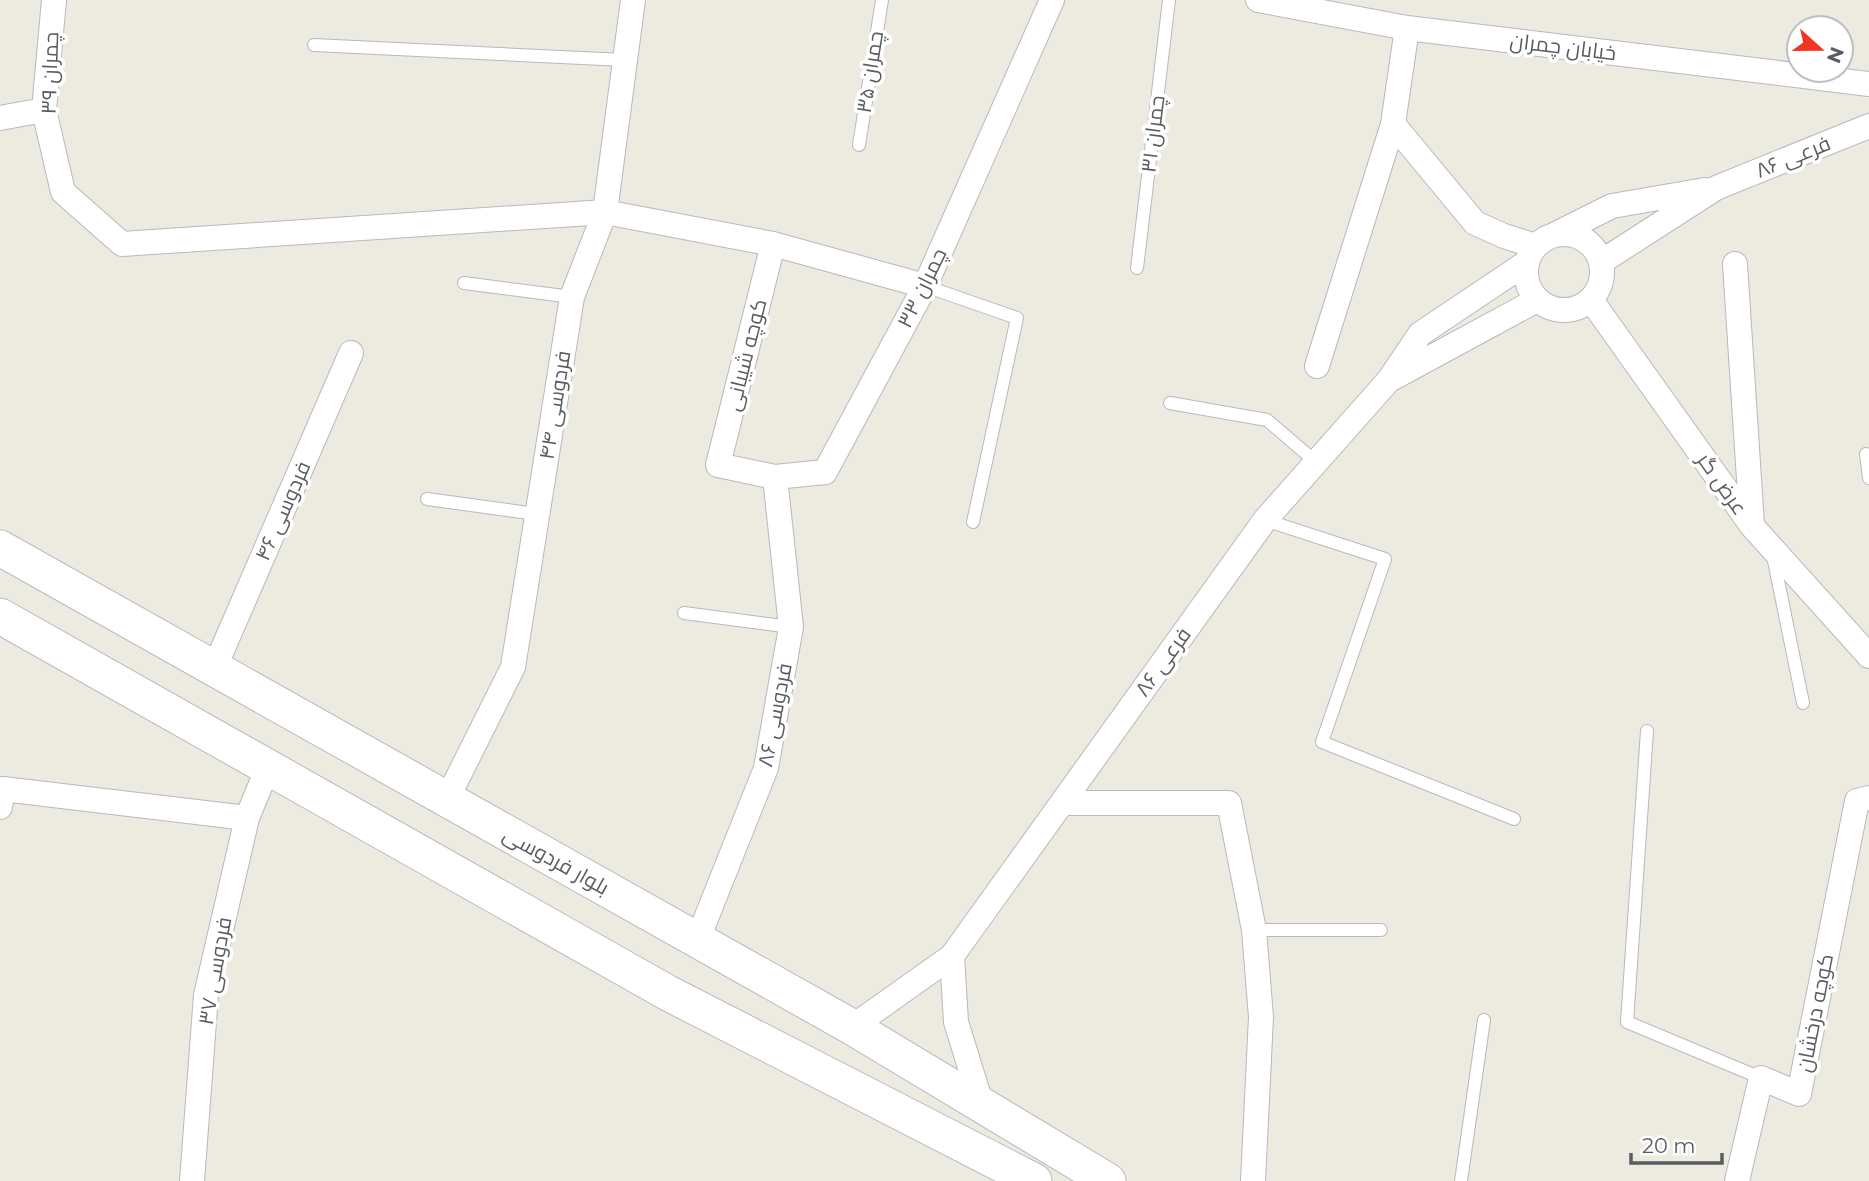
<svg xmlns="http://www.w3.org/2000/svg" width="1869" height="1181" font-family="Montserrat,Cairo,sans-serif">
	<style>
		.lines { fill: none; stroke-linecap: round; stroke-linejoin: round }
		.service-casing { stroke: #b6b9be; stroke-width: 14 }
		.minor-casing { stroke: #b6b9be; stroke-width: 26 }
		.secondary-casing { stroke: #b6bac0; stroke-width: 37 }
		.service { stroke: #fff; stroke-width: 12 }
		.minor { stroke: #fff; stroke-width: 24 }
		.secondary { stroke: #fff; stroke-width: 35 }
		.labels { text-anchor: middle; stroke-width: 7; stroke-linejoin: round; paint-order: stroke }
		.street-label { font-size: 21px; fill: #595d62; stroke: #fff }
	</style>
	<rect width="100%" height="100%" fill="#edeae0"/>
	<g class="lines">
		<defs>
			<path id="service" d="M314,45L624,60
				M859,145L882,0
				M1137,268L1169,0
				M464,283L572,297
				M925,286L1017,318L973,522
				M1170,403L1267,420L1316,462
				M1866,454L1869,478
				M427,499L536,514
				M1265,520L1385,559L1322,742L1514,819
				M1773,556L1803,703
				M684,613L791,627
				M1647,731L1627,1022L1761,1078
				M1254,930H1381
				M1461,1181L1484,1020"/>
			<path id="minor" d="M54,0L44,110L63,192L122,244L605,212L773,244L925,286
				M1258,0L1407,28L1869,84
				M1407,28L1393,124L1475,223L1504,236L1536,246
				M0,118L44,110
				M1526 272a38 38 0 1 1 76 0a38 38 0 1 1-76 0Z
				M1554,235L1612,206L1705,190
				M773,244L718,465L775,477L825,472L925,286L1052,0
				M1601,262L1716,188L1869,126
				M1735,264L1752,525
				M1591,300L1752,526L1869,656
				M1317,366L1393,124
				M1393,378L1537,300
				M214,669L351,353
				M447,799L513,667L572,297L605,212L633,0
				M1062,803H1229L1254,930L1261,1017L1253,1181
				M0,807L3,789L247,818
				M697,941L766,768L791,627L775,477
				M952,956L956,1022L982,1106
				M852,1027L952,956L1265,520L1389,380L1420,334L1526,263
				M192,1181L206,995L247,818L268,767
				M1737,1181L1761,1078L1799,1094L1857,801L1869,798"/>
			<path id="secondary" d="M0,548L852,1027L1108,1181
				M0,616L668,993L1034,1181"/>
		</defs>
		<!-- service casing -->
		<use href="#service" class="service-casing"/>
		<!-- minor casing -->
		<use href="#minor" class="minor-casing"/>
		<!-- secondary casing -->
		<use href="#secondary" class="secondary-casing"/>
		<!-- service -->
		<use href="#service" class="service"/>
		<!-- minor -->
		<use href="#minor" class="minor"/>
		<!-- secondary -->
		<use href="#secondary" class="secondary"/>
	</g>
	<g class="labels">
		<!-- street labels -->
		<g class="street-label">
			<text transform="translate(1563 47) rotate(7)" y="7">خیابان چمران</text>
			<text transform="translate(870 72) rotate(-81)" y="7">چمران ۳۵</text>
			<text transform="translate(50 73) rotate(-88)" y="7">چمران ۳۹</text>
			<text transform="translate(1153 134) rotate(-83)" y="7">چمران ۳۱</text>
			<text transform="translate(1793 157) rotate(-22)" y="7">فرعی ۸۶</text>
			<text transform="translate(922 288) rotate(-64)" y="7">چمران ۳۳</text>
			<text transform="translate(746 355) rotate(-76)" y="7">کوچه شیبانی</text>
			<text transform="translate(555 405) rotate(-81)" y="7">فردوسی ۴۴</text>
			<text transform="translate(1722 484) rotate(55)" y="7">عرض گر</text>
			<text transform="translate(283 511) rotate(-66)" y="7">فردوسی ۴۶</text>
			<text transform="translate(1163 662) rotate(-54)" y="7">فرعی ۸۶</text>
			<text transform="translate(775 715) rotate(-79)" y="7">فردوسی ۸۶</text>
			<text transform="translate(556 861) rotate(29)" y="7">بلوار فردوسی</text>
			<text transform="translate(215 971) rotate(-80)" y="7">فردوسی ۳۷</text>
			<text transform="translate(1815 1013) rotate(-79)" y="7">کوچه درخشان</text>
		</g>
	</g>
	<!-- north arrow -->
	<g transform="translate(1820 49) rotate(111)"><circle r="33" fill="#ffffff" stroke="#bdbec0" stroke-width="2"/>
	<path d="M0-5L12 26L0 18L-12 26Z" fill="#f13521"/>
	<text y="-10" font-size="19" font-weight="bold" text-anchor="middle" fill="#595d62">N</text>
	</g>
	<!-- scale -->
	<path d="M1631 1153v10h91v-10" fill="none" stroke="#595d62" stroke-width="3.5"/>
	<text x="1642" y="1153" font-size="21" fill="#595d62" stroke="#ffffff" stroke-width="5" paint-order="stroke">20 m</text>
</svg>
